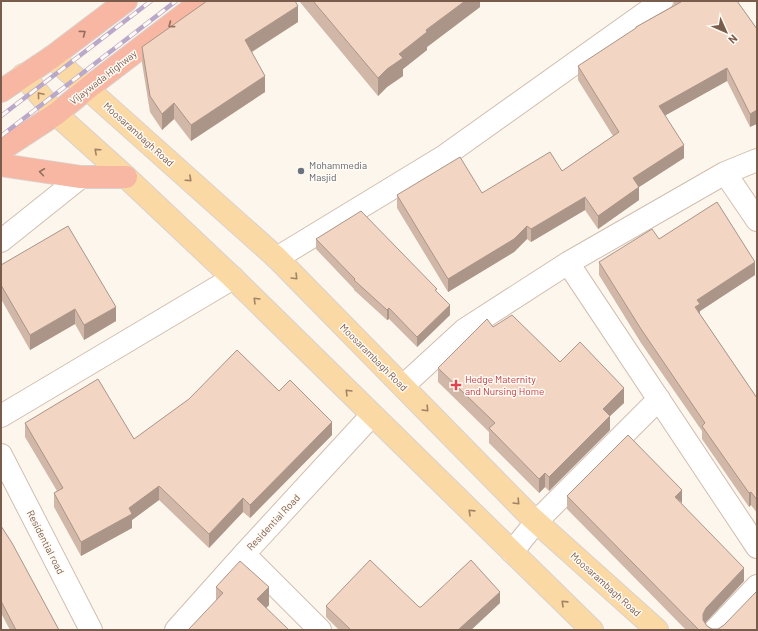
<svg xmlns="http://www.w3.org/2000/svg" width="758" height="631" font-family="Barlow,sans-serif">
	<style>
		.lines { fill: none; stroke-linecap: round; stroke-linejoin: round }
		.minor-casing { stroke: #d1beb0; stroke-width: 24 }
		.major-casing { stroke: #dad1cd; stroke-width: 24 }
		.highway-casing { stroke: #dad1cd; stroke-width: 24 }
		.minor { stroke: #fff; stroke-width: 22 }
		.major { stroke: #fbd9a5; stroke-width: 22 }
		.highway { stroke: #f7b7a3; stroke-width: 22 }
		.rail-casing { stroke: #b9a8c9; stroke-width: 4.5 }
		.rail { stroke: #fffaf3; stroke-width: 3; stroke-dasharray: 9; stroke-linecap: butt }
		.wall { fill: #d1b7a8 }
		.shaded-wall { fill: #aa9588 }
		.building { fill: #f3d5c3; stroke: #aa9588 }
		.oneway { stroke: #936e5e }
		.oneway2 { stroke: #a18267 }
		.worship-dot { fill: #6b7280; stroke: #fffaf3; stroke-width: 1.5 }
		.health-dot { fill: #e0444e; stroke: #fffaf3; stroke-width: 1.5 }
		.labels { text-anchor: middle; stroke-width: 3; stroke-linejoin: round; paint-order: stroke }
		.street-label { font-size: 10px; fill: #7a5c4d; stroke: #fffaf3 }
		.worship-label { font-size: 10px; fill: #5b616d; stroke: #fffaf3; text-anchor: start }
		.health-label { font-size: 10px; fill: #be3a42; stroke: #fffaf3; text-anchor: start }
	</style>
	<rect width="100%" height="100%" fill="#fdf6ec"/>
	<g class="lines">
		<defs>
			<path id="minor" d="M725,173L757,220
				M1,241L81,177
				M277,258L443,157L662,1
				M568,263L757,547
				M403,386L464,330L568,263L725,173L757,160
				M1,416L233,278
				M1,455L91,630
				M512,552L536,522L659,399
				M244,554L320,630
				M176,630L244,554L372,415
				M715,630L757,586"/>
			<path id="major" d="M52,57L277,258L531,517L657,630
				M23,75L56,114L126,177L233,278L592,630"/>
			<path id="highway" d="M1,91L52,57L126,1
				M1,150L56,114L88,88L202,1
				M1,165L81,177H126"/>
		</defs>
		<!-- minor casing -->
		<use href="#minor" class="minor-casing"/>
		<!-- major casing -->
		<use href="#major" class="major-casing"/>
		<!-- highway casing -->
		<use href="#highway" class="highway-casing"/>
		<!-- minor -->
		<use href="#minor" class="minor"/>
		<!-- major -->
		<use href="#major" class="major"/>
		<!-- highway -->
		<use href="#highway" class="highway"/>
		<defs>
			<path id="rail" d="M1,116L151,1
				M1,136L176,1"/>
		</defs>
		<!-- rail casing -->
		<use href="#rail" class="rail-casing"/>
		<!-- rail -->
		<use href="#rail" class="rail"/>
	</g>
	<!-- wall -->
	<path class="wall" d="M299,1H480V7L427,47V50L403,69V76L387,87L378,96Z
		M674,1H737L757,29L750,127L727,81L665,115L684,158L639,187V200L598,229L585,210L531,242L527,239L514,252L448,292L397,208V195L482,193L562,171L613,136L578,80V66L636,29V27L674,5Z
		M298,22L252,52L265,92L191,141L174,119L162,130L150,112L142,63V47Z
		M756,175H757V190L756,188Z
		M316,239L437,292L450,315L417,347L389,319L387,320L354,290V289L316,249Z
		M659,239L755,275L700,311V314L757,398V513L751,505L749,507L702,439V431L641,343L599,275V262Z
		M1,265L116,321L84,340L75,324L30,350L1,299Z
		M560,362L624,403L610,416V430L549,491L545,487L539,493L489,443V432L438,382V368Z
		M279,391L332,435L250,518L243,512L209,548L159,500L132,520V528L81,556L54,507V493L57,491L25,437V423L134,439Z
		M567,496L682,504L744,581L705,623L707,626L712,629H718L724,625L757,630H686L567,509Z
		M1,526L59,630H10L1,613Z
		M216,587L269,605L266,608L216,600Z
		M500,603L471,630H339L326,617V606L419,607Z"/>
	<!-- shaded-wall -->
	<path class="shaded-wall" d="M465,1H480V7L427,47V50L403,69V76L387,87L378,96V78L399,54L426,30Z
		M298,6V22L245,56V40Z
		M727,68V81L659,119V106Z
		M265,76V92L191,141V125Z
		M174,103V119L162,130V114Z
		M757,110V124L750,127V114Z
		M684,145V158L633,191V178Z
		M639,187V200L598,229V216Z
		M585,197V210L531,242V229Z
		M527,226V239L514,252L448,292V279Z
		M755,262V275L700,311V318L695,307L697,300Z
		M450,305V315L417,347V337Z
		M116,307V321L84,340V325Z
		M389,308V319L387,320V310Z
		M75,309V324L30,350V335Z
		M624,388V403L610,416V430L549,491V477L603,409Z
		M332,422V435L250,518V505Z
		M2,473V484H1V474Z
		M545,473V487L539,493V479Z
		M159,486V500L132,520V528L81,556V542Z
		M682,490V503L675,497Z
		M751,492V505L749,507V493Z
		M243,498V512L209,548V534Z
		M744,568V581L706,622L703,627V614L706,608Z
		M269,587V605L257,617V599Z
		M500,592V603L471,630H458Z"/>
	<!-- building -->
	<path class="building" d="M207,1H295L298,6L245,40L265,76L191,125L174,103L162,114L150,96L142,47Z
		M313,1H465L426,30L427,32L399,54L403,58L387,69L378,78Z
		M680,1H737L757,29V110L750,114L727,68L659,106L684,145L633,178L639,187L598,216L585,197L531,229L527,226L514,239L448,279L397,195L460,157L482,193L550,152L562,171L619,132L578,66L636,28V27L681,2Z
		M717,202L755,262L697,300L700,304L695,307L757,398V500L751,492L749,493L702,426L705,423L641,329L599,262L652,229L659,239Z
		M361,211L437,289L435,290L450,305L417,337L389,308L387,310L354,280L355,279L316,239Z
		M68,226L116,307L84,325L75,309L30,335L1,285V265Z
		M512,315L560,362L580,342L624,388L603,409L610,416L549,477L545,473L539,479L489,428L495,423L438,368L487,319L493,327Z
		M237,350L279,391L290,380L332,422L250,505L243,498L209,534L159,486L129,508L132,514L81,542L54,493L63,488L25,423L98,379L134,439L189,399Z
		M628,435L682,490L675,497L744,568L706,608L703,614V620L707,626L712,629H718L724,625L757,591V630H699L567,496Z
		M1,526L12,543L59,630H16L1,601Z
		M370,560L419,607H421L471,560L500,592L458,630H351L326,606Z
		M240,561L269,587L257,599L289,630H188L223,593L216,587Z"/>
	<!-- one-way arrows -->
	<defs><path id="oneway-chevron" d="M-2-3.5L2.5 0L-2 3.5" fill="none" stroke-width="1.6" stroke-linecap="round" stroke-linejoin="round"/></defs>
	<g class="oneway">
		<use href="#oneway-chevron" transform="translate(171 25) rotate(143)"/>
		<use href="#oneway-chevron" transform="translate(83 33) rotate(-37)"/>
		<use href="#oneway-chevron" transform="translate(42 172) rotate(-172)"/>
	</g>
	<g class="oneway2">
		<use href="#oneway-chevron" transform="translate(40 95) rotate(-130)"/>
		<use href="#oneway-chevron" transform="translate(97 151) rotate(-138)"/>
		<use href="#oneway-chevron" transform="translate(189 179) rotate(42)"/>
		<use href="#oneway-chevron" transform="translate(295 277) rotate(45)"/>
		<use href="#oneway-chevron" transform="translate(256 300) rotate(-135)"/>
		<use href="#oneway-chevron" transform="translate(348 392) rotate(-135)"/>
		<use href="#oneway-chevron" transform="translate(426 409) rotate(46)"/>
		<use href="#oneway-chevron" transform="translate(517 502) rotate(46)"/>
		<use href="#oneway-chevron" transform="translate(471 512) rotate(-136)"/>
		<use href="#oneway-chevron" transform="translate(564 603) rotate(-136)"/>
	</g>
	<!-- markers -->
	<circle class="worship-dot" cx="301" cy="171" r="4"/>
	<path class="health-dot" d="M454 379h4v4h4v4h-4v4h-4v-4h-4v-4h4z"/>
	<g class="labels">
		<!-- street labels -->
		<g class="street-label">
			<text transform="translate(103 77) rotate(-38)" y="4">Vijaywada Highway</text>
			<text transform="translate(139 134) rotate(42)" y="4">Moosarambagh Road</text>
			<text transform="translate(374 357) rotate(45)" y="4">Moosarambagh Road</text>
			<text transform="translate(273 522) rotate(-47)" y="4">Residential Road</text>
			<text transform="translate(46 542) rotate(63)" y="4">Residential road</text>
			<text transform="translate(606 584) rotate(42)" y="4">Moosarambagh Road</text>
		</g>
		<!-- worship labels -->
		<g class="worship-label">
			<text x="309" y="169">Mohammedia<tspan x="309" dy="12">Masjid</tspan></text>
		</g>
		<!-- health labels -->
		<g class="health-label">
			<text x="465" y="383">Hedge Maternity<tspan x="465" dy="12">and Nursing Home</tspan></text>
		</g>
	</g>
	<!-- border -->
	<rect width="758" height="631" fill="none" stroke="#7a5c4d" stroke-width="4"/>
	<!-- north arrow -->
	<g transform="translate(726 32) rotate(135)" stroke="#fffaf3" stroke-width="3" paint-order="stroke">
	<path d="M0-3L7 15L0 10L-7 15Z" fill="#7a5c4d"/>
	<text y="-6" font-size="11" font-weight="bold" text-anchor="middle" fill="#7a5c4d">N</text>
	</g>
</svg>
